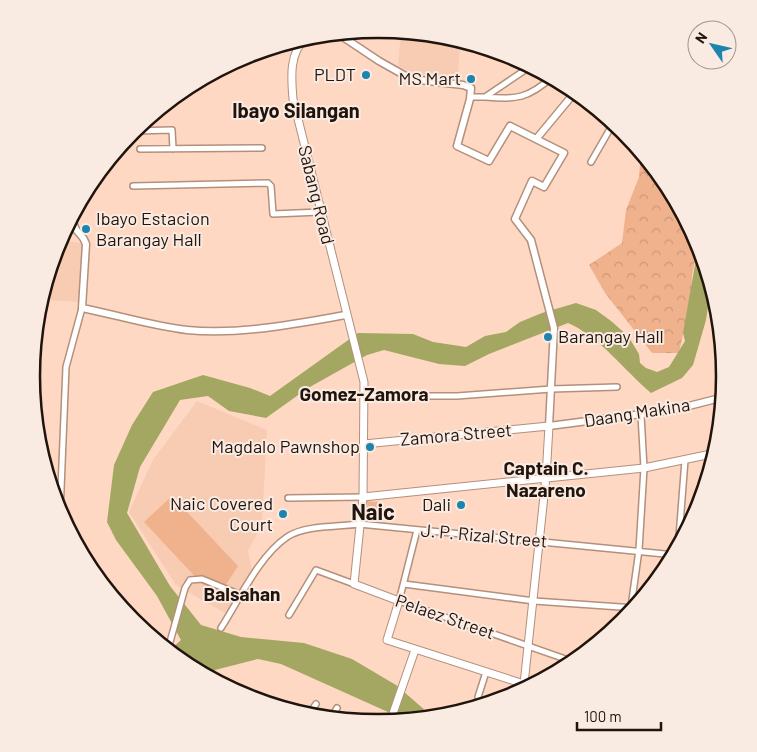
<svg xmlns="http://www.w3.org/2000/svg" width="757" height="752" font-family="Barlow,sans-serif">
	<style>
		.built { fill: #f8cbb3 }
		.grass { fill: #f0b18d }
		.forest { fill: url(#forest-crowns) }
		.water { fill: #a3a761 }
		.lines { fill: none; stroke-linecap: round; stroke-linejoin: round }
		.minor-casing { stroke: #b3907c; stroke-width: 8 }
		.tertiary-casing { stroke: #b3907c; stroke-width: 9 }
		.secondary-casing { stroke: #b3907c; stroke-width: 9 }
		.minor { stroke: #fff; stroke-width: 5 }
		.tertiary { stroke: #fff; stroke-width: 6 }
		.secondary { stroke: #fff; stroke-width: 7 }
		.poi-dot { fill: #1d84ad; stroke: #faebe2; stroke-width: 2 }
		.labels { text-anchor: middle; stroke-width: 4; stroke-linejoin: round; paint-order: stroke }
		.poi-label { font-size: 18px; fill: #21140d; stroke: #faebe2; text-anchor: end }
		.street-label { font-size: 18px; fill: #21140d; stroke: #faebe2 }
		.neighbourhood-label { font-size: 19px; font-weight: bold; fill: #21140d; stroke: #faebe2 }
		.quarter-label { font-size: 20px; font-weight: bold; fill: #21140d; stroke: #faebe2 }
		.district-label { font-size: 22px; font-weight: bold; fill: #21140d; stroke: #faebe2 }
		.rim { fill: none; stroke: #21140d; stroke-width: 2.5 }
	</style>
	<defs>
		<pattern id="forest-crowns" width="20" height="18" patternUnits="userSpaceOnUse" patternTransform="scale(1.25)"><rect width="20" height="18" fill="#f0b18d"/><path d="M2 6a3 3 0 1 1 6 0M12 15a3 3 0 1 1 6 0" fill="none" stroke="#ce9778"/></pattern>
	</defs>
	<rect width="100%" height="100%" fill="#fed8c3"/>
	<!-- built -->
	<path class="built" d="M401,31L447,35L460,40L458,78L417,75L398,66Z
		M59,241L84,243L80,302L42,300Z
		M197,401L267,430L262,524L248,551L252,570L225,613L176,585L129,512L153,460Z"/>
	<!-- grass -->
	<path class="grass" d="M172,496L238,566L221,592L202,584L144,522Z"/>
	<!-- forest -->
	<path class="forest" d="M641,152L667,183L699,242L692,275L691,298L679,353H652L605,293L589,265L622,243L626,210L639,177Z
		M365,501L380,502L379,522L364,521Z"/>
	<!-- water -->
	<path class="water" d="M699,242L710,279L711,287L706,320L693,365L682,378L651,393C624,370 600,337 568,323L489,354L465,366L439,364L384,350L367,355L308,388L266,418L229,411L208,396L180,400L140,467L127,513L170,586L201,625L241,637L304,643L352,659L396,685L434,718L412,720L388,712L281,664L258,659L215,670L210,678L185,665L169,651L181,640L157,596L116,540L107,522L114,465L132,425L153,392L203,375L250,388L270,396L358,333L413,334L433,342L466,347L485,336L506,332L520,322L542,313L576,303L596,310L611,321L628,336L639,354L640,363L646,368L657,372L669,367L685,341L683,333Z"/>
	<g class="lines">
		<defs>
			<path id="minor" d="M471,97H485L531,66
				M486,97C516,100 529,98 552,77
				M133,131L172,130L173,149
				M140,149L262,148
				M591,162L614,122
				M133,186L268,183L271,186L273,214L320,212
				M364,396H457L551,389L617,387
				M288,498L363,497
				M60,513L66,367L82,308
				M417,530L399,601L574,662
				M678,550L685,460
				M404,584L534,601L635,608
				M109,592L110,591
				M630,614L639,550L644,468L641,415
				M289,615L316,570L354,584
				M221,628C239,600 259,556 287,537C305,525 338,527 359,524L675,555
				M164,647L170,642L185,588L190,580L202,579L241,595
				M478,697L486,672
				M308,716L316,704
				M331,719L337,708"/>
			<path id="tertiary" d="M337,33L379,61L411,79L463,85L471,88L470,99L457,146L489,161L510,126L564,153L544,187L532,181L515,219L531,240L554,328L549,426L673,410L724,397
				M537,138L576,91
				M72,217C75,236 82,231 86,244L82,308C117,315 152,326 187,330C241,335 293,324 346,315"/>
			<path id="secondary" d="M307,36C289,53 291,76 293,99L364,382L363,497L354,584L399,601L387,640L524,684L546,477L549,426L364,444
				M363,497L644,468L716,453
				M390,722L415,650"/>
		</defs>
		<!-- minor casing -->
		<use href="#minor" class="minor-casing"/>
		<!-- tertiary casing -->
		<use href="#tertiary" class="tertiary-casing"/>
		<!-- secondary casing -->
		<use href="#secondary" class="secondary-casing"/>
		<!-- minor -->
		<use href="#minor" class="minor"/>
		<!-- tertiary -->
		<use href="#tertiary" class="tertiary"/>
		<!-- secondary -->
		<use href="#secondary" class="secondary"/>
	</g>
	<!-- markers -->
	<g class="poi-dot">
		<circle cx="366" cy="75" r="5"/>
		<circle cx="471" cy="79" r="5"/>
		<circle cx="86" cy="229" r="5"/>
		<circle cx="548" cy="337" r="5"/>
		<circle cx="370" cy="447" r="5"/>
		<circle cx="461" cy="505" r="5"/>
		<circle cx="283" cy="514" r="5"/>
	</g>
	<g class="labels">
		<!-- poi labels -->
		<g class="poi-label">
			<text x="356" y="81">PLDT</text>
			<text x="461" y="85">MS Mart</text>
			<text x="96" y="225" text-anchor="start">Ibayo Estacion<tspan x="96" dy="21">Barangay Hall</tspan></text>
			<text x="558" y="343" text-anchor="start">Barangay Hall</text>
			<text x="360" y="453">Magdalo Pawnshop</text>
			<text x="273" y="510">Naic Covered<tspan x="273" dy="21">Court</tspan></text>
			<text x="451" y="511">Dali</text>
		</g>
		<!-- street labels -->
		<g class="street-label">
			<text transform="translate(316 195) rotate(76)" y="6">Sabang Road</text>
			<text transform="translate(637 413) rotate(-9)" y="6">Daang Makina</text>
			<text transform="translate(456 435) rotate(-5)" y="6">Zamora Street</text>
			<text transform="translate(484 536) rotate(5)" y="6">J. P. Rizal Street</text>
			<text transform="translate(445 617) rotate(19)" y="6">Pelaez Street</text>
		</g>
		<!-- neighbourhood labels -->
		<g class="neighbourhood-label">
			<text x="364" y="401">Gomez-Zamora</text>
			<text x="546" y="475">Captain C.<tspan x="546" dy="22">Nazareno</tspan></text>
			<text x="242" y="601">Balsahan</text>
		</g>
		<!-- quarter labels -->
		<g class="quarter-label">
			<text x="296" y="118">Ibayo Silangan</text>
		</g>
		<!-- district labels -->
		<g class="district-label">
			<text x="373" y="520">Naic</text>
		</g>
	</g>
	<!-- crop -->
	<path d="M0 0H757V752H0ZM40 376a338 338 0 1 1 676 0a338 338 0 1 1-676 0Z" fill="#faebe2" fill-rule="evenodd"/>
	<path class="rim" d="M40 376a338 338 0 1 1 676 0a338 338 0 1 1-676 0Z"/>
	<!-- north arrow -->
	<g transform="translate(712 45) rotate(304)"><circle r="24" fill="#faebe2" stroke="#a3958d"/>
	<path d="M0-4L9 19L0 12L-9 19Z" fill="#1d84ad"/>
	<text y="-8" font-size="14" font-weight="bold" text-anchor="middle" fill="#21140d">N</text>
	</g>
	<!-- scale -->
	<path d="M577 722v8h84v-8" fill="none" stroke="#21140d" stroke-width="2.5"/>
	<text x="584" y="722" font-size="15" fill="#21140d" stroke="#faebe2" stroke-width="4" paint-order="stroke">100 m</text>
</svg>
